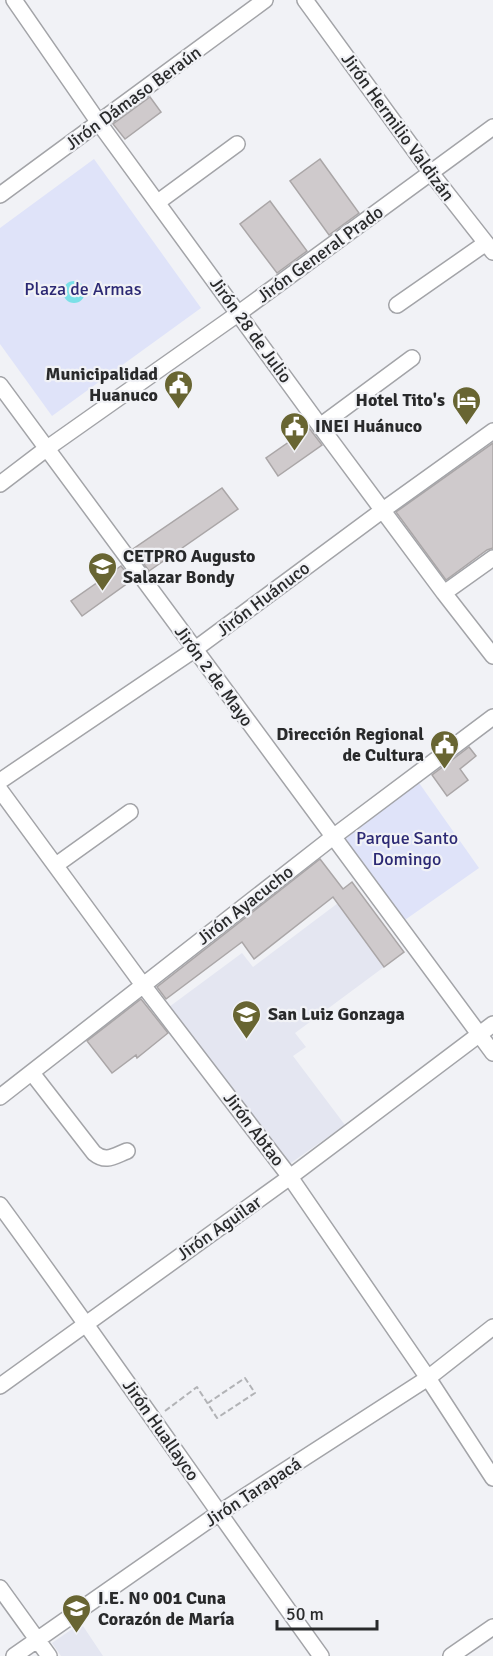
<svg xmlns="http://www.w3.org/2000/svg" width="493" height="1656" font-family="Signika,sans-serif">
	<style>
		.built { fill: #e4e6f1 }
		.green { fill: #dfe3f9 }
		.water { fill: #7be0e7 }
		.building { fill: #cfcacc; stroke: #aaa6a7; stroke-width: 1.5 }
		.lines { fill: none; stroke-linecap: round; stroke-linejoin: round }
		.minor-casing { stroke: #a3a4a8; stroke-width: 18 }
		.path { stroke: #b2b3b6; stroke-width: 2; stroke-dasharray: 6 3; stroke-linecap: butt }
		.minor { stroke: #fff; stroke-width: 15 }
		.labels { text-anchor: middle; stroke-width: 4.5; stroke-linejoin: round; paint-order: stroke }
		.street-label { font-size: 18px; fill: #292a2b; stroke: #f1f2f6 }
		.park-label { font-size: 18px; fill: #2c2974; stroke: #f1f2f6 }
		.poi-label { font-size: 18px; font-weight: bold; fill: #292a2b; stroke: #f1f2f6; text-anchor: start }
	</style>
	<rect width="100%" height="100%" fill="#f1f2f6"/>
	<!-- built -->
	<path class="built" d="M338,903L384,967L295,1033L306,1047L293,1056L345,1125L288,1165L169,1007L242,953L253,967Z
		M81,1623L103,1656H61L52,1643Z"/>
	<!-- green -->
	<path class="green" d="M94,159L201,308L52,416L0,344V228Z
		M417,780L479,868L402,922L340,838Z"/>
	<!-- water -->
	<path class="water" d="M63 292a11 11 0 1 1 22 0a11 11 0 1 1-22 0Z"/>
	<!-- building -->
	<path class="building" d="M150,97L161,112L125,139L113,124Z
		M320,159L359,213L329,235L290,181Z
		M270,201L307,251L277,273L240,224Z
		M309,428L322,445L278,476L266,458Z
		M493,443V548L487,550L446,580L396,512Z
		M222,488L238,509L149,571L133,549Z
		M121,566L132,580L82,616L71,601Z
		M469,747L476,756L460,769L468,780L447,796L432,775Z
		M320,859L343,889L352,882L404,952L384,967L333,897L254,959L242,942L166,999L157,987Z
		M141,999L168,1033L137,1058L136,1055L112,1073L87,1041Z"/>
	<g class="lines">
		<defs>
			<path id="minor" d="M14,0L99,123L320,426L444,593L493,656
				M305,0L431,173L493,252
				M0,195L265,0
				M158,202L237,144
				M397,305L486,243
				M0,385L493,1053
				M320,426L412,358
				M0,484L46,449L239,313L493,127
				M444,593L493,558
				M0,781L194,650L383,510L493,431
				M0,790L143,985L290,1177L428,1378L493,1478
				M56,865L130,812
				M32,1073L94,1153C106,1163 114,1156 127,1151
				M0,1097L333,837L493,717
				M0,1205C109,1354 213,1506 321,1656
				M0,1386L290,1177L493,1024
				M0,1588L49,1656
				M14,1656L219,1513L428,1378L493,1327
				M451,1656L493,1627"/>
		</defs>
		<!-- minor casing -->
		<use href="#minor" class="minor-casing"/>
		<!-- path -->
		<path class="path" d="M165,1411L197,1387L217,1418L255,1393L245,1378L208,1403"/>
		<!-- minor -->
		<use href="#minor" class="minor"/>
	</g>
	<!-- icons -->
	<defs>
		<symbol id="civic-pin" viewBox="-11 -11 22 30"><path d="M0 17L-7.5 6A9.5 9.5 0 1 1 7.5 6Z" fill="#686532" stroke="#f1f2f6"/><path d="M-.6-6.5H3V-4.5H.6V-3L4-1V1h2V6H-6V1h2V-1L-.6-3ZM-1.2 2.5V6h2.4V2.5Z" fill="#fff"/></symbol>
		<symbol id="hotel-pin" viewBox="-11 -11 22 30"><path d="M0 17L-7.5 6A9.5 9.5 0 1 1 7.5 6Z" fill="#686532" stroke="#f1f2f6"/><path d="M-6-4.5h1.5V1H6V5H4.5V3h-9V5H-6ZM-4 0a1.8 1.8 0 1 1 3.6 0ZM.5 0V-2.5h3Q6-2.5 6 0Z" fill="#fff"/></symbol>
		<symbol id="university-pin" viewBox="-11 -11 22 30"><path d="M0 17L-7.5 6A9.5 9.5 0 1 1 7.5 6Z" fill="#686532" stroke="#f1f2f6"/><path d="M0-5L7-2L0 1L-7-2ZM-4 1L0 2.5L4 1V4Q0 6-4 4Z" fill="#fff"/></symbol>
		<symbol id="school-pin" viewBox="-11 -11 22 30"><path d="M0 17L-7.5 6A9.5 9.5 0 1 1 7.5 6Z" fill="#686532" stroke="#f1f2f6"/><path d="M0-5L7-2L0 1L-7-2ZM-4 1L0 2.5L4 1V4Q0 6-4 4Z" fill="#fff"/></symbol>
	</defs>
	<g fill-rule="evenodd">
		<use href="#civic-pin" x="162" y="368" width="33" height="45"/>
		<use href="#hotel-pin" x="450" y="384" width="33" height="45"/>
		<use href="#civic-pin" x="278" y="410" width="33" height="45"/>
		<use href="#university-pin" x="86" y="550" width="33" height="45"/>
		<use href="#civic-pin" x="428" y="728" width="33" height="45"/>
		<use href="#school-pin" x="230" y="998" width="33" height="45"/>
		<use href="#school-pin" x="60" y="1592" width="33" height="45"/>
	</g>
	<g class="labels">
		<!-- street labels -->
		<g class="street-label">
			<text transform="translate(133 98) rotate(-36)" y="6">Jirón Dámaso Beraún</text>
			<text transform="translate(398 127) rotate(54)" y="6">Jirón Hermilio Valdizán</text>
			<text transform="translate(320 254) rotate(-36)" y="6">Jirón General Prado</text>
			<text transform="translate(251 330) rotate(54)" y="6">Jirón 28 de Julio</text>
			<text transform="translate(263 599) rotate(-37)" y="6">Jirón Huánuco</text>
			<text transform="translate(214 676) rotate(54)" y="6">Jirón 2 de Mayo</text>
			<text transform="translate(245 905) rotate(-38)" y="6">Jirón Ayacucho</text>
			<text transform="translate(254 1129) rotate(53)" y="6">Jirón Abtao</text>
			<text transform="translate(219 1228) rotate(-35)" y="6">Jirón Aguilar</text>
			<text transform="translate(161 1430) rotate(55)" y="6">Jirón Huallayco</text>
			<text transform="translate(253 1492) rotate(-33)" y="6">Jirón Tarapacá</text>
		</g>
		<!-- park labels -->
		<g class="park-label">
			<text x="83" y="295">Plaza de Armas</text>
			<text x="407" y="844">Parque Santo<tspan x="407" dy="21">Domingo</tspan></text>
		</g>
		<!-- poi labels -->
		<g class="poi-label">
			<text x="158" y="380" text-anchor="end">Municipalidad<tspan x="158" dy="21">Huanuco</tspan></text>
			<text x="445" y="406" text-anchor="end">Hotel Tito's</text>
			<text x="315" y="432">INEI Huánuco</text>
			<text x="123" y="562">CETPRO Augusto<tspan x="123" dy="21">Salazar Bondy</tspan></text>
			<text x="424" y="740" text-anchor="end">Dirección Regional<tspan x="424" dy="21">de Cultura</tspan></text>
			<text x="268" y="1020">San Luiz Gonzaga</text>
			<text x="98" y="1604">I.E. Nº 001 Cuna<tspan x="98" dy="21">Corazón de María</tspan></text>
		</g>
	</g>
	<!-- scale -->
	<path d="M277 1620v9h100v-9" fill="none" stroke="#292a2b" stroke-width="3"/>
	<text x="286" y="1620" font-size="18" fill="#292a2b" stroke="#f1f2f6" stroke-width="4.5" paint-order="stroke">50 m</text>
</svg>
